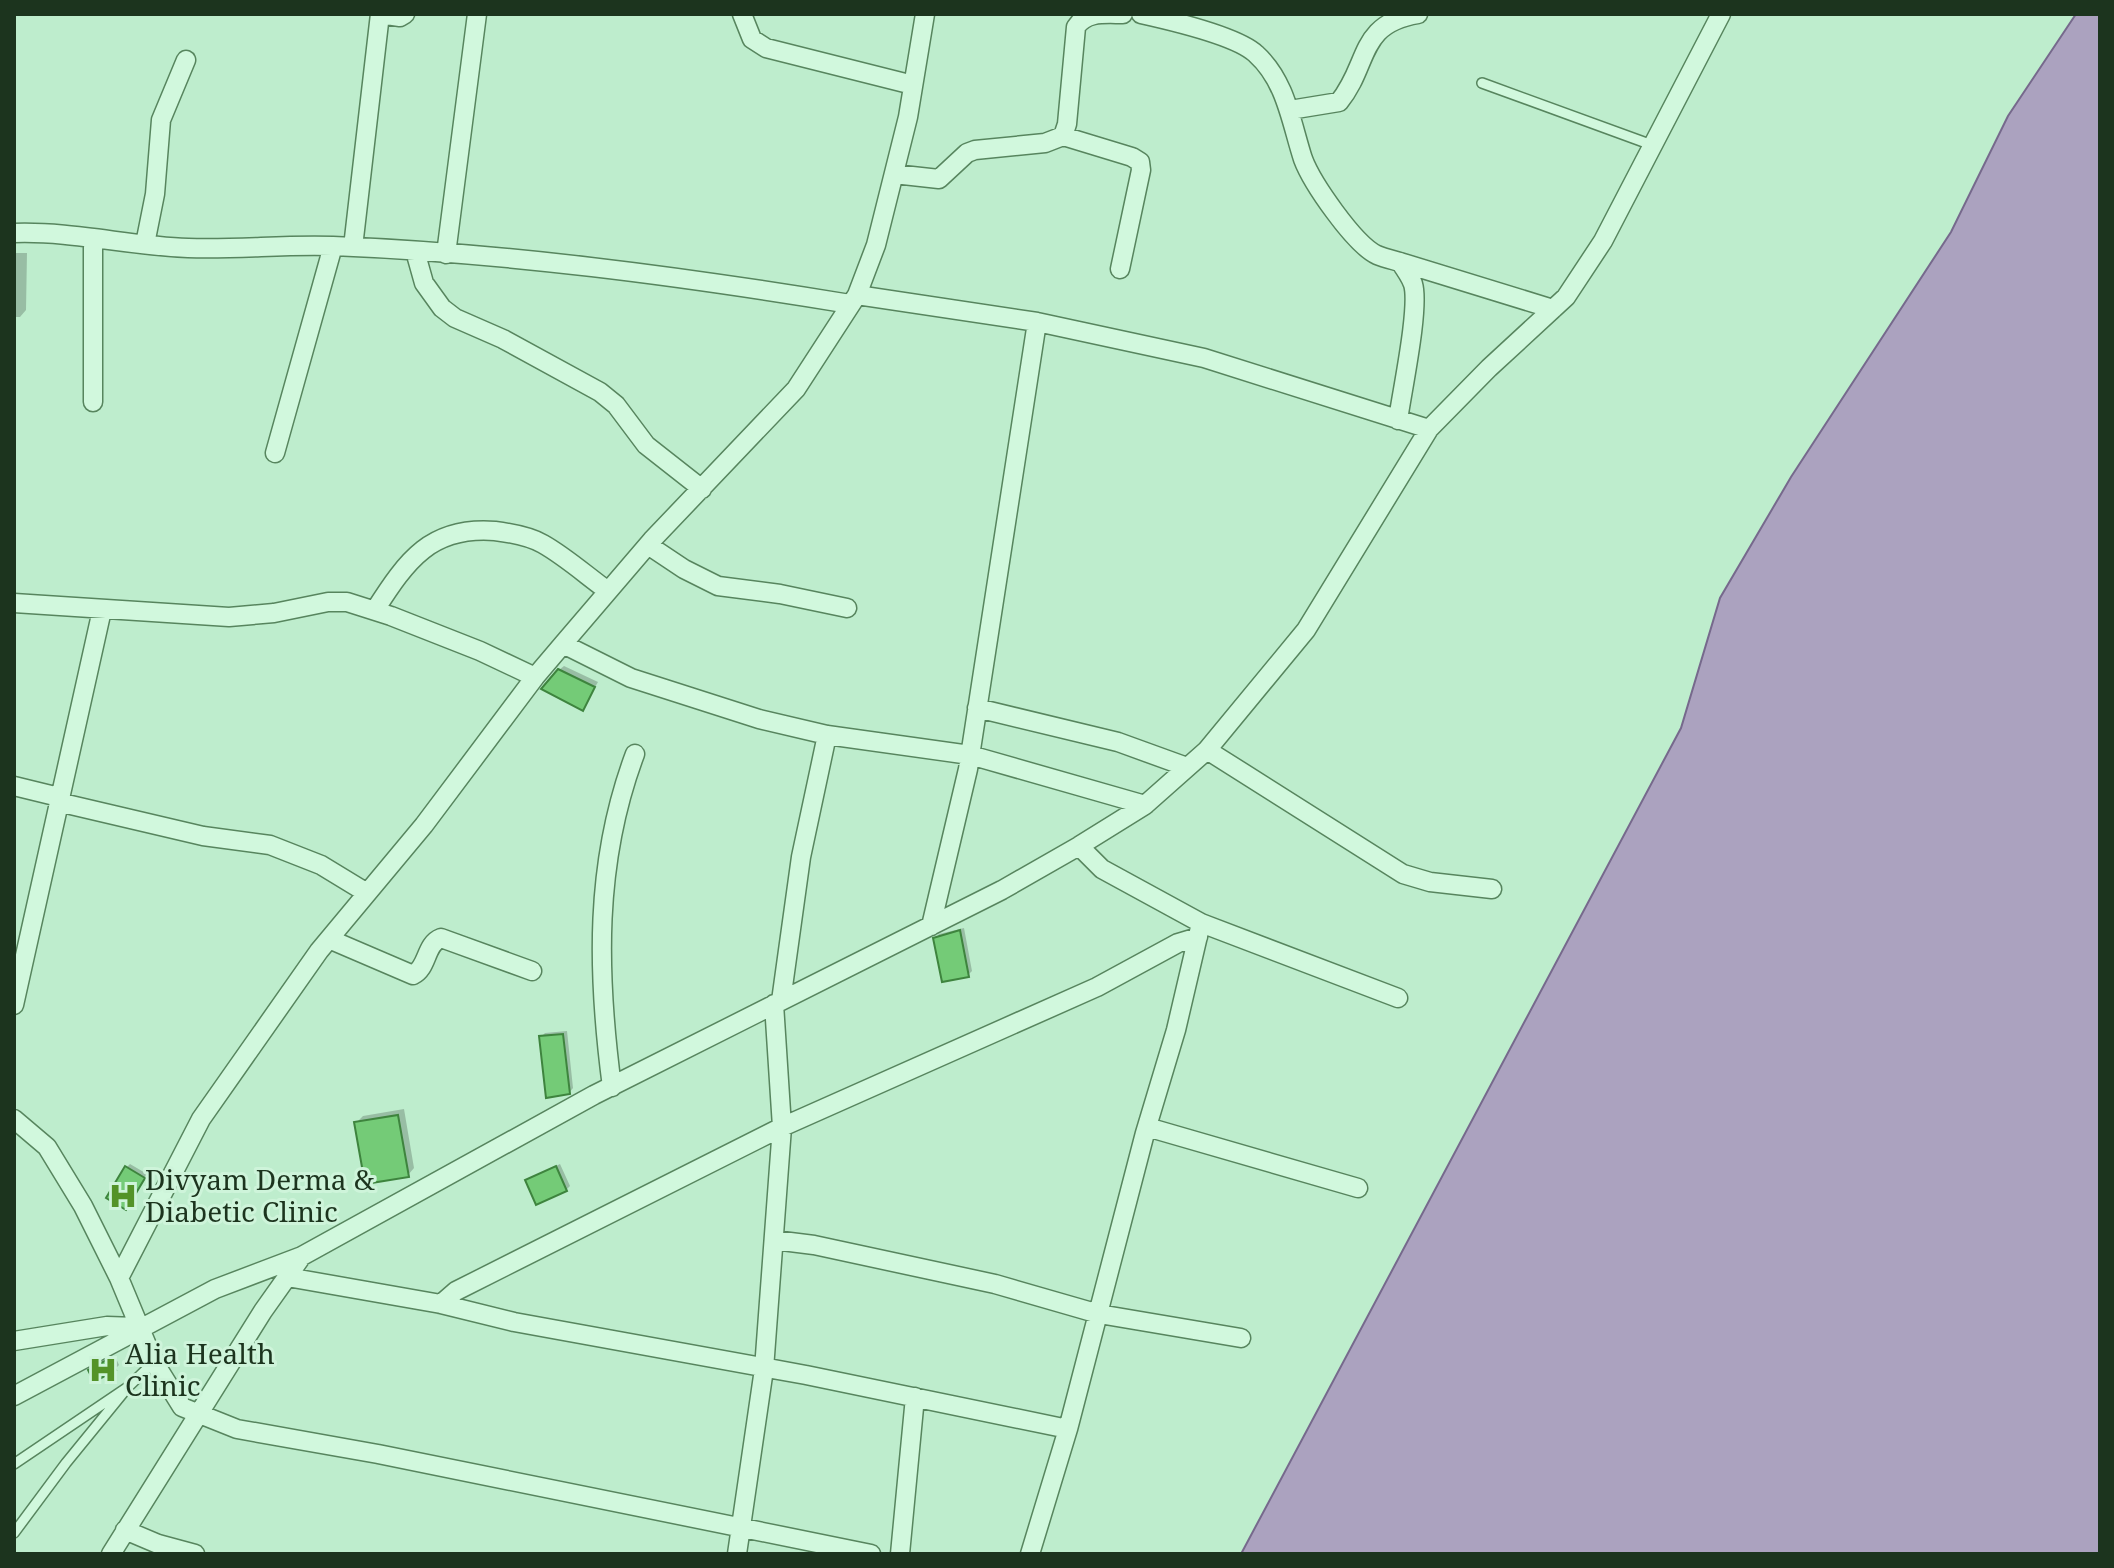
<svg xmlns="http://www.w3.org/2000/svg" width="2114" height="1568" font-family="'Noto Serif',serif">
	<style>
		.water { fill: #aba2bf; stroke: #76698c; stroke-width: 2 }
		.shadow { fill: #0003 }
		.building { fill: #74cb77; stroke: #3e843e; stroke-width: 2 }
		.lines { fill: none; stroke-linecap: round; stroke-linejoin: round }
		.lane-casing { stroke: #57855e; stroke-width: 12 }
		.street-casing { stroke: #57855e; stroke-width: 21 }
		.lane { stroke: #d1f8dd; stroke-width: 9 }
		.street { stroke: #d1f8dd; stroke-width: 18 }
		.labels { text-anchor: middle; stroke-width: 6; stroke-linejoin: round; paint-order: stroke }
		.poi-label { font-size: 28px; fill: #1c341e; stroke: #cef4da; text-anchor: start }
	</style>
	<rect width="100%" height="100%" fill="#beedcd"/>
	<!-- water -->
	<path class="water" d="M2076,14H2100V1554H1241L1681,728L1720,598L1791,477L1951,232L2008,116Z"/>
	<!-- shadow -->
	<path class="shadow" d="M14,253H27L26,310L20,317H14Z
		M564,666L598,682L583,708L559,670Z
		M964,928L972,971L968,975L935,939L939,934Z
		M567,1031L573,1088L569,1093L541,1037L545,1033Z
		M404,1109L414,1168L408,1175L356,1123L363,1116Z
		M130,1164L147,1174L129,1204L126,1168Z
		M560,1164L570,1186L566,1190L527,1180Z
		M115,1356L119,1365L115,1369L94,1367Z"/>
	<!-- building -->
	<path class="building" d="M558,669L595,687L583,711L541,689Z
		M960,930L969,977L942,982L933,938Z
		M563,1034L570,1094L546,1098L539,1036Z
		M398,1115L409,1177L365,1184L354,1122Z
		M125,1166L145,1178L126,1210L106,1198Z
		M556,1166L567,1191L536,1205L525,1180Z
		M110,1358L116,1370L94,1382L88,1370Z"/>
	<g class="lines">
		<defs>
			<path id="lane" d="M1482,83L1652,145
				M14,1464L128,1387L154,1362
				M14,1533L66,1463L128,1387"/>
			<path id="street" d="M380,14L400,17L405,14
				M742,14L752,39L766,48L913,85
				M1141,14C1168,20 1237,36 1256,54C1286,81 1291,122 1303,159C1312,183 1354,244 1377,255C1384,258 1393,260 1400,262C1405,269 1410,276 1413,284C1420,307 1402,391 1398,420
				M1290,110L1339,102C1370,64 1357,24 1418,14
				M1063,136L1132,157L1140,162L1141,170L1120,269
				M894,174L939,179L967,153L975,150L1045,143L1063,136L1067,124L1076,27C1086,11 1106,14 1123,14
				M14,233C73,231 130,246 188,248C237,250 285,244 333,246C506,253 679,276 850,304
				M145,244L155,194L161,120L186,60
				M353,247L380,14
				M415,251L424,283L442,308L455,318L503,339L600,392L616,405L646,445L702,489
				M446,254L477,14
				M1400,262L1553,309
				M857,295L1037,322L1204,358L1429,429
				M93,402V238
				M275,453L333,246
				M648,545L684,569L718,586L780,594L847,608
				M14,603L229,617L274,613L328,602H347L391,616L480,651L535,677
				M375,610C407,560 431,526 495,531C511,533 529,536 543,544C566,557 587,576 608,591
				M563,644L631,678L759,719L827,735L970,755L1145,805
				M977,708L1118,742L1187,767
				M1207,750L1403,874L1430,882L1492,889
				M14,786L59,797
				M58,802L203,836L270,845L321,865L367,893
				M1079,846L1102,869L1201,923L1398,998
				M931,926L968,769L1037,322
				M329,939L413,975C428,968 425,944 441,938L532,971
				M781,1001L801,857L827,735
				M14,1005L102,610
				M612,1087C597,973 594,863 635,754
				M14,1119L47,1147L83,1206L119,1278L154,1362L182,1407L237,1429L378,1454L871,1554
				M1147,1127L1358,1188
				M774,1240L814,1245L995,1284L1099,1314L1241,1338
				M287,1277L441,1304L514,1322L806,1375L1068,1429
				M119,1278L201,1119L319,951L424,825L535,677L563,644L652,540L796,389L857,295L876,245L908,117L925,14
				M441,1304L456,1291L782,1127L1097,987L1178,943L1198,937
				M14,1341L107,1326L136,1327
				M14,1396L215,1289L302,1256
				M125,1530L158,1544L195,1554
				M111,1554L263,1311L302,1256L594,1095L1002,890L1079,846L1145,805L1207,750L1306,630L1429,429L1489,368L1566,297L1603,241L1721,14
				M737,1554L764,1369L782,1127L774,1004
				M900,1554L915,1397
				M1030,1554L1068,1429L1145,1133L1176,1030L1201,923"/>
		</defs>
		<!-- lane casing -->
		<use href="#lane" class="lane-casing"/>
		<!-- street casing -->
		<use href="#street" class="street-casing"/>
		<!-- lane -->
		<use href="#lane" class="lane"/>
		<!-- street -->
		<use href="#street" class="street"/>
	</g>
	<!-- icons -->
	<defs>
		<symbol id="hospital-bare" viewBox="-9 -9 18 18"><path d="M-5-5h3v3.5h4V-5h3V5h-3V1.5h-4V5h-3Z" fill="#539328" stroke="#cef4da" stroke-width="2.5" paint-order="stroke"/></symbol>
	</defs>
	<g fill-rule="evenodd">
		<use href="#hospital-bare" x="103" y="1176" width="40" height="40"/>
		<use href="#hospital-bare" x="83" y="1350" width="40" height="40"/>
	</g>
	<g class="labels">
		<!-- poi labels -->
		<g class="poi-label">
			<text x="145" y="1190">Divyam Derma &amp;<tspan x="145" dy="32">Diabetic Clinic</tspan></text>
			<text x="125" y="1364">Alia Health<tspan x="125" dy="32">Clinic</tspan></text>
		</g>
	</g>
	<!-- border -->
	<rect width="2114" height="1568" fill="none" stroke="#1c341e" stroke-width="32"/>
</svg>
